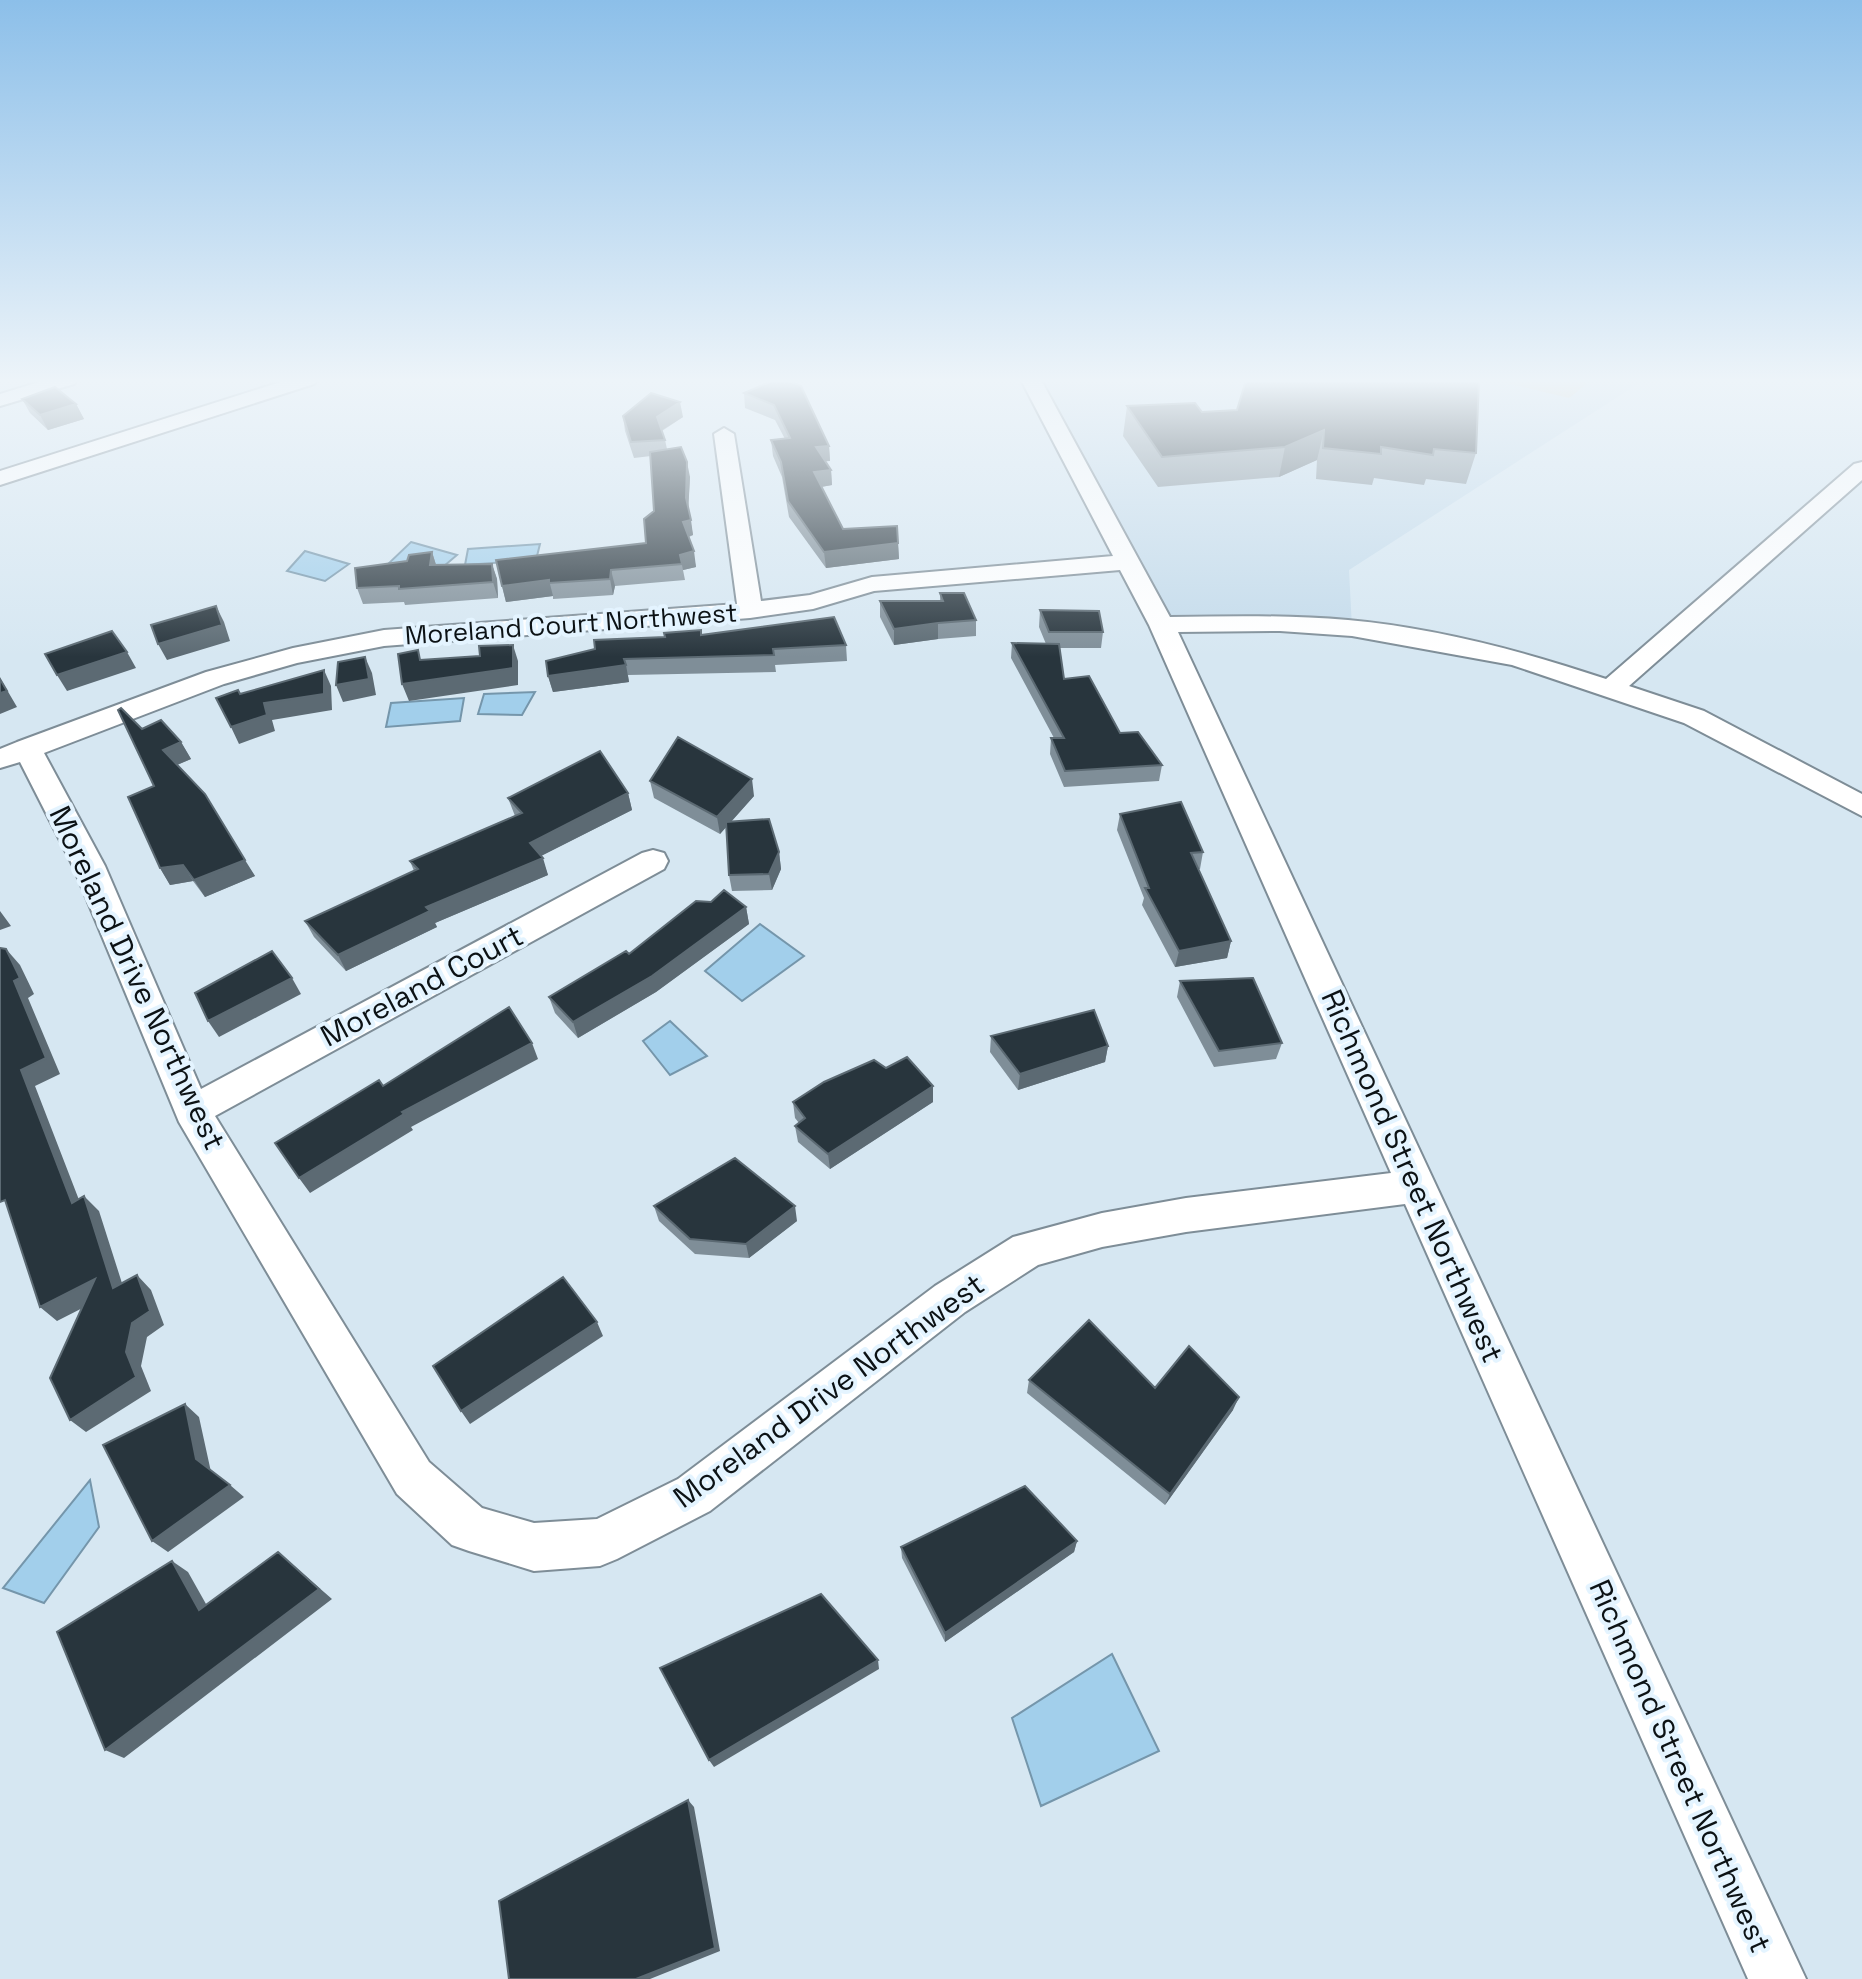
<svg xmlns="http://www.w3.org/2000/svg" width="1862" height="1979" font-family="'Space Grotesk',sans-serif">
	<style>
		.built { fill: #c4dbeb }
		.green { fill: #d2c8ab }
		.water { fill: #a2cfeb; stroke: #7596ab; stroke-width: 2 }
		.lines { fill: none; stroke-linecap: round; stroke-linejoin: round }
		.minor-casing { stroke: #7e8d97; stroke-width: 4 }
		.minor { fill: #fff; fill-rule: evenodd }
		.wall { fill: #7f8e98 }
		.shaded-wall { fill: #5c6a73 }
		.building { fill: #28353d; stroke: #5c6a73; stroke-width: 2 }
		.labels { text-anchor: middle; stroke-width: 8; stroke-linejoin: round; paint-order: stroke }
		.far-street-label { font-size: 26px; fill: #0c1215; stroke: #e4f4ff }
		.street-label { font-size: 30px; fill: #0c1215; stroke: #e4f4ff }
	</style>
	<rect width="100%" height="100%" fill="#d6e7f2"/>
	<!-- built -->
	<path class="built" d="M1031,380H1644L1349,570L1352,628L1162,625Z"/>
	<!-- green -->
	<path class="green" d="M1494,380H1592L1569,398Z"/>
	<!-- water -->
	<path class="water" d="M411,542L457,555L444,566L387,565Z
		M540,544L536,560L465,565L468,549Z
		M305,551L349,564L325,581L287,571Z
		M535,692L522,715L478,714L484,694Z
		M464,698L460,721L386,727L391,703Z
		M760,924L804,956L742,1001L705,971Z
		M670,1021L707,1056L670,1075L643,1041Z
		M90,1480L99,1527L44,1603L3,1588Z
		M1112,1654L1159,1751L1041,1806L1012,1718Z"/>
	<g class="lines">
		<defs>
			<path id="minor" d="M46,380H77L74,384L0,406V394Z
				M287,380H317L314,384L0,485V471Z
				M1021,380H1041L1170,617C1230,616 1289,615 1348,620C1436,628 1523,651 1606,679L1854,464L1862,462V480L1629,686L1704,711L1862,794V816L1684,723L1512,665L1352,636L1280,631L1178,632L1806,1979H1748L1405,1204L1186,1232L1102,1247L1038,1265L965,1312L710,1511L617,1559L600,1566L534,1571L469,1551L452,1545L397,1494L179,1122L73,866L20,762L0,768V749L17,742L206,672L293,648L384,630L737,604L714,434L724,428L734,434L761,601L810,595L872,577L1113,556ZM1120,570L1149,625L1391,1173L1186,1198L1102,1213L1013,1237L935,1286L678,1479L597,1519L534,1523L482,1508L429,1462L215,1116L664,869L668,861L664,853L653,850L642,853L201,1089L105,866L44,753L224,684L297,663L384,646L750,618L813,609L874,591Z"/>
		</defs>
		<!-- minor casing -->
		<use href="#minor" class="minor-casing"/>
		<!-- minor -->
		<use href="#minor" class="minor"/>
	</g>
	<!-- wall -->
	<path class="wall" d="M775,380L829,446L830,461H825L831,470L832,485L821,487L843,529L898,543L899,559L826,568L789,517L782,477L773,456L771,440L785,439L775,420L745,408L744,393Z
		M22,399L76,404L84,419L48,430L30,413Z
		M1127,406L1202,412L1476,453L1466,484L1426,479L1424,485L1374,478L1372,485L1316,479L1317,460L1279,477L1158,487L1123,436Z
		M623,416L683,417L662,431L665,440L667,449L690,477L688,509L693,535L689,537L696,567L683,570L685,580L615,586L613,595L553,599V596L506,602L502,586L646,543L654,511L651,456L634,458L625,431Z
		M432,552L436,565L492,564L497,579L498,598L405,605L404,602L363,604L357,588L407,561Z
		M940,593L976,620V636L938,639L894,645L880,617V601H940Z
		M1040,610L1103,632L1101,648H1060L1064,679L1120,733L1162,765L1159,781L1064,787L1050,754L1051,738H1054L1011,658L1012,643L1046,644L1039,627Z
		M702,635L846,645L847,661L775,665L776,672L628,675L629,682L553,692L548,676Z
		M142,729L181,742L191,759L177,765L255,876L205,897L193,881L170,885L160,868L154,786Z
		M650,781L754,796L731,822L779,852L781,869L772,890L732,891L729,875L726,827L720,834L654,798Z
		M628,793L632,810L541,856L548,875L435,923L437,927L346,971L314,937L305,921L414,871L410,861L515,816L508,798Z
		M1120,814L1203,852L1200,869H1198L1231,941L1227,958L1175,967L1142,905L1144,898L1117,830Z
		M746,907L749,924L656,992L578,1038L555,1013L549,997L629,954Z
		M1180,981L1282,1043L1276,1059L1214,1067L1177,997Z
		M991,1036L1108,1046L1105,1062L1018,1090L990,1052Z
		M933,1086V1102L830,1169L798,1142L795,1126L799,1123L795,1118L793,1102Z
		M654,1206L797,1221L749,1258L695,1254L659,1221Z
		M1029,1380L1233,1410L1165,1505L1027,1393Z
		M1077,1541L1074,1552L945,1642L902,1558L901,1547Z"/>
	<!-- shaded-wall -->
	<path class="shaded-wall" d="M680,402L683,417L659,432L657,417Z
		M76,404L84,419L48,430L40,415Z
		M1324,430L1317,460L1279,477L1285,447Z
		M829,446L830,461L817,462L816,447Z
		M687,462L690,477L688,514L686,498Z
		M831,470L832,485L815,488L814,472Z
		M691,520L693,535L686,537L683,522Z
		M898,543L899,559L826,568L824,552Z
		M694,551L696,567L683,570L680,555Z
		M432,552L437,568L430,565Z
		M492,564L497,579L498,598L493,582Z
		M611,570L615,586L613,595L610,579Z
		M549,580L553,596L506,602L502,586Z
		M216,606L224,622L230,641L167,660L158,644Z
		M938,623V639L894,645V629Z
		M513,645L518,661V685L409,701L402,684Z
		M127,652L136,668L67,691L57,675Z
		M365,657L372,673L376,695L343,702L336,685Z
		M626,665L629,682L553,692L548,676Z
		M324,670L331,686L332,710L272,720L275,731L239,744L231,727L264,703Z
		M0,678L17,707L0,714Z
		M181,742L191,759L172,767L163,750Z
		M752,779L754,796L720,834L717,817Z
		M628,793L632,810L535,859L530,843Z
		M779,852L781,869L772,890L769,874Z
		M543,858L548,875L435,923L437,927L346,971L338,955L426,907Z
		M245,860L255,876L205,897L194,880Z
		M183,865L193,881L170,885L160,868Z
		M746,907L749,924L656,992L578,1038L573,1022Z
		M0,911L11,926L0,930Z
		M1231,941L1227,958L1175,967L1179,951Z
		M6,949L20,965L34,994L28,998L60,1074L35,1086L86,1218L72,1203L21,1070L14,981Z
		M292,978L301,994L219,1037L208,1021Z
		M532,1043L538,1059L411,1127L413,1130L310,1193L299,1178L402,1112Z
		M1108,1046L1105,1062L1018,1090L1020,1074Z
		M933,1086V1102L830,1169L828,1154Z
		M84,1196L99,1211L128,1302L113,1288Z
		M795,1206L797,1221L749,1258L746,1244Z
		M137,1275L151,1290L164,1325L147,1337L141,1366L151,1391L86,1432L70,1420L126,1352Z
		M95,1279L110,1294L57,1321L40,1307Z
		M597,1322L603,1336L470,1424L461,1411Z
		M1239,1397L1233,1410L1165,1505L1170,1494Z
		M185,1404L199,1417L211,1472L196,1459Z
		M230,1485L244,1497L168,1552L152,1541Z
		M1077,1541L1074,1552L945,1642V1633Z
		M278,1552L332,1599L124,1758L105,1750Z
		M172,1561L188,1572L215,1620L199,1610Z
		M878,1660L879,1669L714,1767L709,1760Z
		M688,1800L694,1807L720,1951L650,1979H636Z"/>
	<!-- building -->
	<path class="building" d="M775,380H787L801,386L829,446L816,447L831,470L814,472L843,529L897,526L898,543L824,552L788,501L781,462L771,440L790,438L774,405L744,393Z
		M1246,380H1479L1476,453L1434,449L1433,455L1381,447V454L1323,448L1324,430L1285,447L1162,457L1127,406L1195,403L1202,412L1237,410Z
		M55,387L76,404L40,415L22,399Z
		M651,393L680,402L657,417L665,440L631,442L623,416Z
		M681,447L687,462L686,498L691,520L683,522L694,551L680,555L682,564L611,570L610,579L549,583V580L502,586L496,560L646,543L644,519L654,511L650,452Z
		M432,552L430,565L492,564L493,582L399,589V586L357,588L355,568L407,561L409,555Z
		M940,593H964L976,620L938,623L894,629L880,601H943Z
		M216,606L222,625L158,644L151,625Z
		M1040,610L1099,611L1103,632H1049Z
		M834,617L846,645L773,649L774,655L624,659L626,665L548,676L546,661L595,649L594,640L665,637L664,633L701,630V635Z
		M112,631L127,652L57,675L45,654Z
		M1012,643L1059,644L1064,679L1089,676L1120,733L1138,732L1162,765L1065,771L1051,738H1064Z
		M513,645V668L402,684L398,654L418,650L420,660L480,656L479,646Z
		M365,657L369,679L336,685L338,662Z
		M324,670V694L264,703L267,715L231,727L216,698L238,690L240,694Z
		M0,679L7,691L0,693Z
		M121,708L142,729L161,720L181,742L163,750L205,794L245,860L194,880L183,865L160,868L128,797L154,786L118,710Z
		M678,737L752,779L717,817L650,781Z
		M600,751L628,793L530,843L543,858L426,907L430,911L338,955L305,921L418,869L410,861L522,813L508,798Z
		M1181,802L1203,852L1191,853L1231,941L1179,951L1145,888H1149L1120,814Z
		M769,819L779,852L769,874L729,875L726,822Z
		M724,890L746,907L652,976L573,1022L549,997L626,951L629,954L696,901L711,902Z
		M0,948L6,949L20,978L14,981L46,1058L21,1070L72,1203L84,1196L113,1288L137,1275L150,1311L132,1323L126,1352L136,1377L70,1420L50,1378L95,1279L40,1307L5,1200L0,1202Z
		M272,951L292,978L208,1021L195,993Z
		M1253,978L1282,1043L1219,1051L1180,981Z
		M509,1007L532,1043L402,1112L404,1114L299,1178L275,1143L379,1080L383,1086Z
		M1094,1010L1108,1046L1020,1074L991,1036Z
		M907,1057L933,1086L828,1154L795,1126L805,1118L793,1102L824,1082L874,1060L886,1068Z
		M735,1158L795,1206L746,1244L690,1239L654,1206Z
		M563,1277L597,1322L461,1411L433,1366Z
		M1089,1320L1155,1388L1189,1346L1239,1397L1170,1494L1029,1380Z
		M185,1404L196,1459L230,1485L152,1541L103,1445Z
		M1025,1486L1077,1541L945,1633L901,1547Z
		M278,1552L319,1589L105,1750L57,1632L172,1561L199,1610Z
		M821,1594L878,1660L709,1760L660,1668Z
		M688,1800L715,1948L636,1979H509L499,1901Z"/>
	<!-- sky -->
	<linearGradient id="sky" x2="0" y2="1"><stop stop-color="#8cbfe9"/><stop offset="0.58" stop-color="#edf4f9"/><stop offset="1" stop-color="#edf4f9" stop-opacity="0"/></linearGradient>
	<rect width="1862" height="657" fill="url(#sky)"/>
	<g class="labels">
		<!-- far-street labels -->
		<g class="far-street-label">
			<text transform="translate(571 624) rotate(-4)" y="9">Moreland Court Northwest</text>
		</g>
		<!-- street labels -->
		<g class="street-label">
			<text transform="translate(137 978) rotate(65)" y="10">Moreland Drive Northwest</text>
			<text transform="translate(422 986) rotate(-28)" y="10">Moreland Court</text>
			<text transform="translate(1412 1176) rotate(66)" y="10">Richmond Street Northwest</text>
			<text transform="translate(829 1391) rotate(-36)" y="10">Moreland Drive Northwest</text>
			<text transform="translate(1680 1766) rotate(66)" y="10">Richmond Street Northwest</text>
		</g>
	</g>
</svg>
